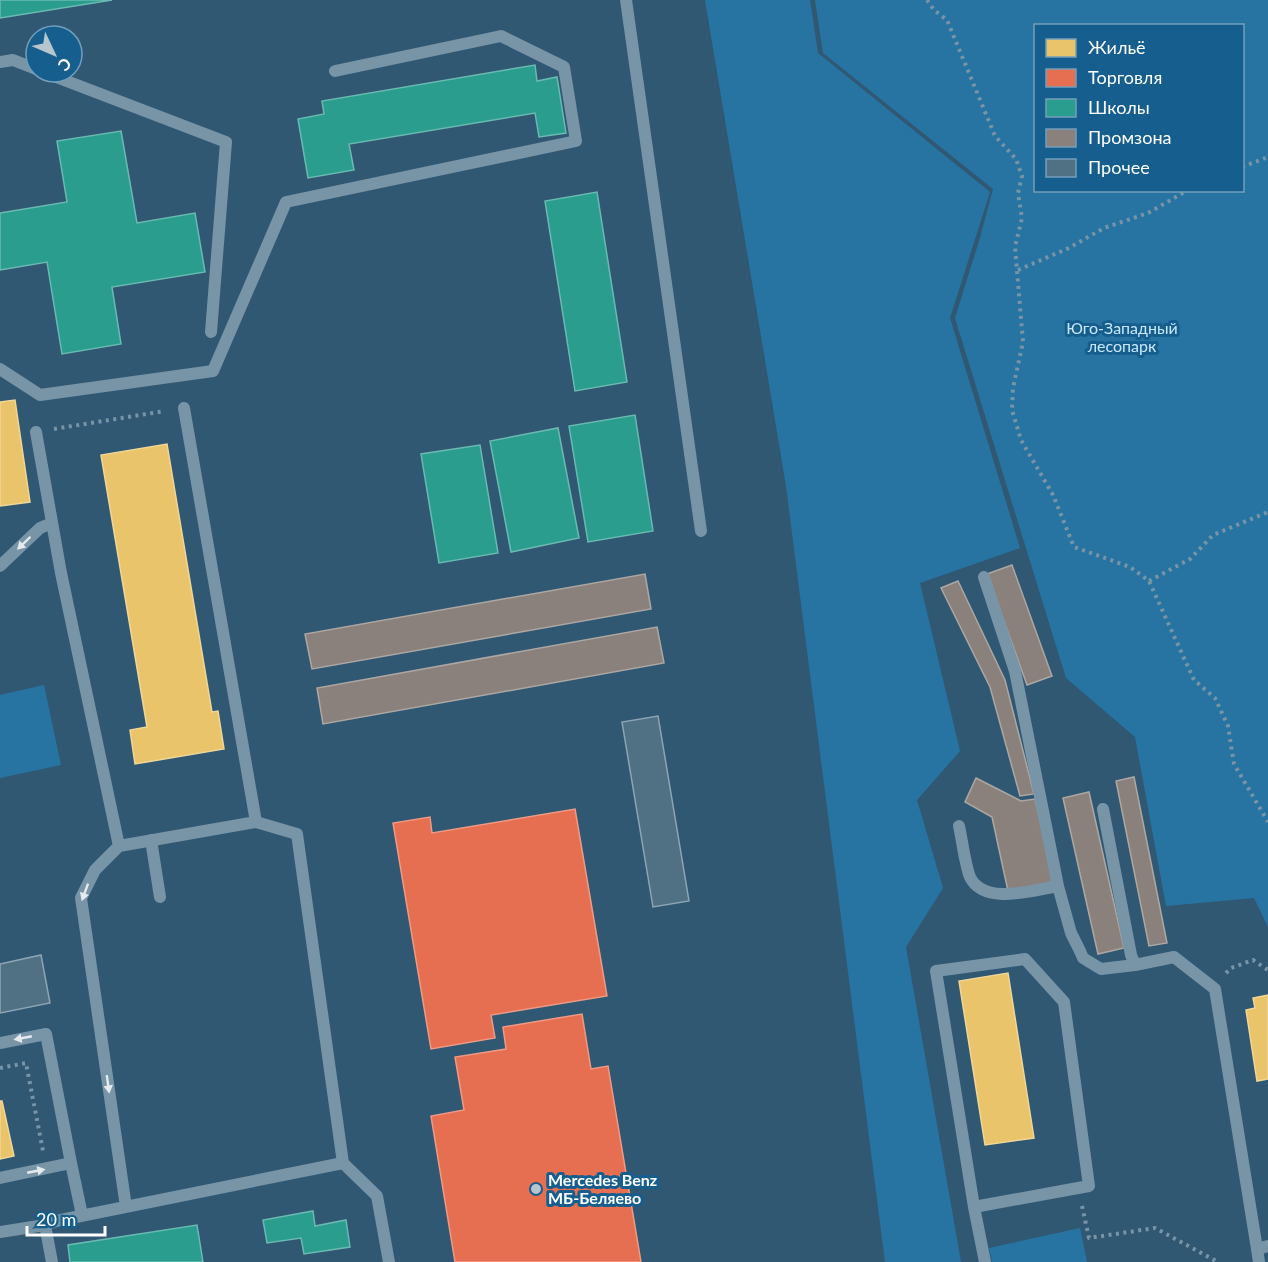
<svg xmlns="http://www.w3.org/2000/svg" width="1268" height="1262" font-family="Lato,sans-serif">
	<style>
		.green { fill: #2774a3; fill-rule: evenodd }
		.homes { fill: #e9c46a; stroke: #f0d697; stroke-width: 1.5 }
		.shops { fill: #e76f51; stroke: #ee9a85; stroke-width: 1.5 }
		.schools { fill: #2a9d8f; stroke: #6abab1; stroke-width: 1.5 }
		.industry { fill: #8a817c; stroke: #ada7a3; stroke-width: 1.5 }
		.building { fill: #507084; stroke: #8da5b5; stroke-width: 1.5 }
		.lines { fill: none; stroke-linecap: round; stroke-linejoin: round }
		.path { stroke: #7894a7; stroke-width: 4; stroke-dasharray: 3 4.5; stroke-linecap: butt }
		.lane { stroke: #7894a7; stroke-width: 12 }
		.oneway { fill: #e4eaed }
		.poi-dot { fill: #b7c5ce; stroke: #165e8e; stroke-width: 2 }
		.labels { text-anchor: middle; stroke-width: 6; stroke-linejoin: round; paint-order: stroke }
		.park-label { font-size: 16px; fill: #c9e8fb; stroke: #165e8e }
		.poi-label { font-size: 16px; font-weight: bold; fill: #fff; stroke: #165e8e; text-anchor: start }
	</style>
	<rect width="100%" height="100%" fill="#315873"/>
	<!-- green -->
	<path class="green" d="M705,0H810L818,53L990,192L950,318L1020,548L920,583L960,751L917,800L943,888L906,947L961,1262H885L786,486Z
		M815,0H1268V927L1254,898L1166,906L1135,737L1066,678L955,318L980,238L993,189L823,53ZM1036,26H1242V190H1036Z
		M44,685L61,765L0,778V695Z
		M1080,1228L1087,1262H992L989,1248Z"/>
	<!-- homes -->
	<path class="homes" d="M15,400L30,502L0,506V402Z
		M167,444L212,712L218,711L224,749L135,764L130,730L147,727L101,455Z
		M1008,973L1034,1138L985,1145L959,981Z
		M1268,995V1079L1257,1081L1246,1010L1255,1008L1253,998Z
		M0,1101H2L14,1156L0,1159Z"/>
	<!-- shops -->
	<path class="shops" d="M575,809L607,996L491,1015L495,1038L431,1049L393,823L430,817L432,833Z
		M582,1014L591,1069L608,1066L641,1262H455L431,1116L464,1110L455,1057L506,1049L503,1027Z"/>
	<!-- schools -->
	<path class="schools" d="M0,0H112L0,18Z
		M535,65L537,81L557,77L566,133L539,137L535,113L349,144L354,170L308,178L298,119L324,114L322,101Z
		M121,131L137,223L195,213L205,272L112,287L121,344L62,354L47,262L0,270V213L67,202L57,141Z
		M597,192L627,382L575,391L545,201Z
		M635,415L653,531L588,542L569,426Z
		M558,428L579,538L511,552L490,441Z
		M480,445L498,553L439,563L421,454Z
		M313,1211L315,1226L346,1220L350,1247L304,1254L301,1238L267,1243L263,1220Z
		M197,1225L203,1262H70L68,1245Z"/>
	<!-- industry -->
	<path class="industry" d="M1012,565L1052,676L1027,685L987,574Z
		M645,574L651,609L312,669L305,634Z
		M958,581L1005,680L1034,794L1020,796L990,687L941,588Z
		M657,627L664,663L323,724L317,688Z
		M1134,777L1167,943L1149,946L1116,781Z
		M976,778L1021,801L1035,799L1054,882L1008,891L992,817L965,802Z
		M1089,792L1124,948L1098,954L1063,798Z"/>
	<!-- building -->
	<path class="building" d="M658,716L689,901L653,907L622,722Z
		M41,955L50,1003L0,1013V964Z"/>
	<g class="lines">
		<!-- path -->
		<path class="path" d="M927,0L934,10L947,20L995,136L1016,159L1022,176L1018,193L1022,218L1015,247L1023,342L1013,388L1012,410L1021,440L1053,495L1074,547L1130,567L1149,581L1194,680L1215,698L1228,726L1234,764L1268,822
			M1242,167L1268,157
			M1018,270L1069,248L1104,228L1148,213L1188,190
			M54,429L165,411
			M1149,581L1190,559L1213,535L1268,512
			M1226,973L1231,968L1253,960L1268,970
			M0,1068L26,1063L43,1151
			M1082,1206L1089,1238L1155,1228L1218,1262"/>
		<!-- lane -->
		<path class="lane" d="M626,0L701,531
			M0,62L13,60L36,69
			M43,72L226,142L211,332
			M0,369L40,395L213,371L286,202L576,141L564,67L501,36L335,71
			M36,432L61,573L119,846L256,822L184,408
			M0,566L40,528L52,523
			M984,577L1015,671L1058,886L1071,933L1080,951L1083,958L1101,969L1135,965L1174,957L1215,989L1257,1249
			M1103,809L1131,955L1135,965
			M256,822L297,834L343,1163
			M959,826C962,839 965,865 970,877C984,906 1033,890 1058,886
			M151,840L160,897
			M119,846L95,870L81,898L126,1207
			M0,1043L46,1034L71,1163L82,1215
			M0,1178L71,1163
			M974,1207L1089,1186L1064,1002L1025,959L936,971L974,1207L985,1262
			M45,1225L52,1262
			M0,1232L45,1225L56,1221L343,1163L377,1196L389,1262
			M1259,1262L1257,1249L1268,1246"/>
	</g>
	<!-- one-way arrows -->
	<defs><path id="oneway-solid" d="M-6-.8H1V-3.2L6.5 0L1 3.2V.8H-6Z" transform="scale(1.5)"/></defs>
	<g class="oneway">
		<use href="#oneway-solid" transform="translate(24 543) rotate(136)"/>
		<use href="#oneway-solid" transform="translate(85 892) rotate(110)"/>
		<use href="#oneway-solid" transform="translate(23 1038) rotate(169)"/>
		<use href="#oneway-solid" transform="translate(108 1084) rotate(82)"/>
		<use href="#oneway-solid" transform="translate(36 1171) rotate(-11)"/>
	</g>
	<!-- markers -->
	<circle class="poi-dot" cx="536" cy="1189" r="6"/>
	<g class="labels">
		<!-- park labels -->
		<g class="park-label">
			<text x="1122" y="334">Юго-Западный<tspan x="1122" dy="18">лесопарк</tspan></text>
		</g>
		<!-- poi labels -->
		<g class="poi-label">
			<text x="548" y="1186">Mercedes Benz<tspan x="548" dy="18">МБ-Беляево</tspan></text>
		</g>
	</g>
	<!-- legend -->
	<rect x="1034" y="24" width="210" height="168" fill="#165e8e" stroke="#739ebb" stroke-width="1.5"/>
	<rect x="1046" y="39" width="30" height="18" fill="#e9c46a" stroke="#739ebb" stroke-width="1.5"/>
	<text x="1088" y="54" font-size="18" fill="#ffffff">Жильё</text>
	<rect x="1046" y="69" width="30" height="18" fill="#e76f51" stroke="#739ebb" stroke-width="1.5"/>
	<text x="1088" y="84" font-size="18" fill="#ffffff">Торговля</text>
	<rect x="1046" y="99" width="30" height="18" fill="#2a9d8f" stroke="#739ebb" stroke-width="1.5"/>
	<text x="1088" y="114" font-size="18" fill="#ffffff">Школы</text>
	<rect x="1046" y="129" width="30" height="18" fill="#8a817c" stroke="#739ebb" stroke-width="1.5"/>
	<text x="1088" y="144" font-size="18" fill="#ffffff">Промзона</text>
	<rect x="1046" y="159" width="30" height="18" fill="#507084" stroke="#739ebb" stroke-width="1.5"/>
	<text x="1088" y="174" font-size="18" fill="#ffffff">Прочее</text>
	<!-- north arrow -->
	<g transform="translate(54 54) rotate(134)"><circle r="28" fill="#165e8e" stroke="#739ebb" stroke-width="1.5"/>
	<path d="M0-4.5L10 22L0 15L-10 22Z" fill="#b7c5ce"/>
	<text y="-9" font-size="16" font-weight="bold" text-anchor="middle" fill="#ffffff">С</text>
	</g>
	<!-- scale -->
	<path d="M27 1226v9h78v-9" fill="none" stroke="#ffffff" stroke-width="3"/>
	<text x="36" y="1226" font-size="18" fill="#ffffff" stroke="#165e8e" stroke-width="4.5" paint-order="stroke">20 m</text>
</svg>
